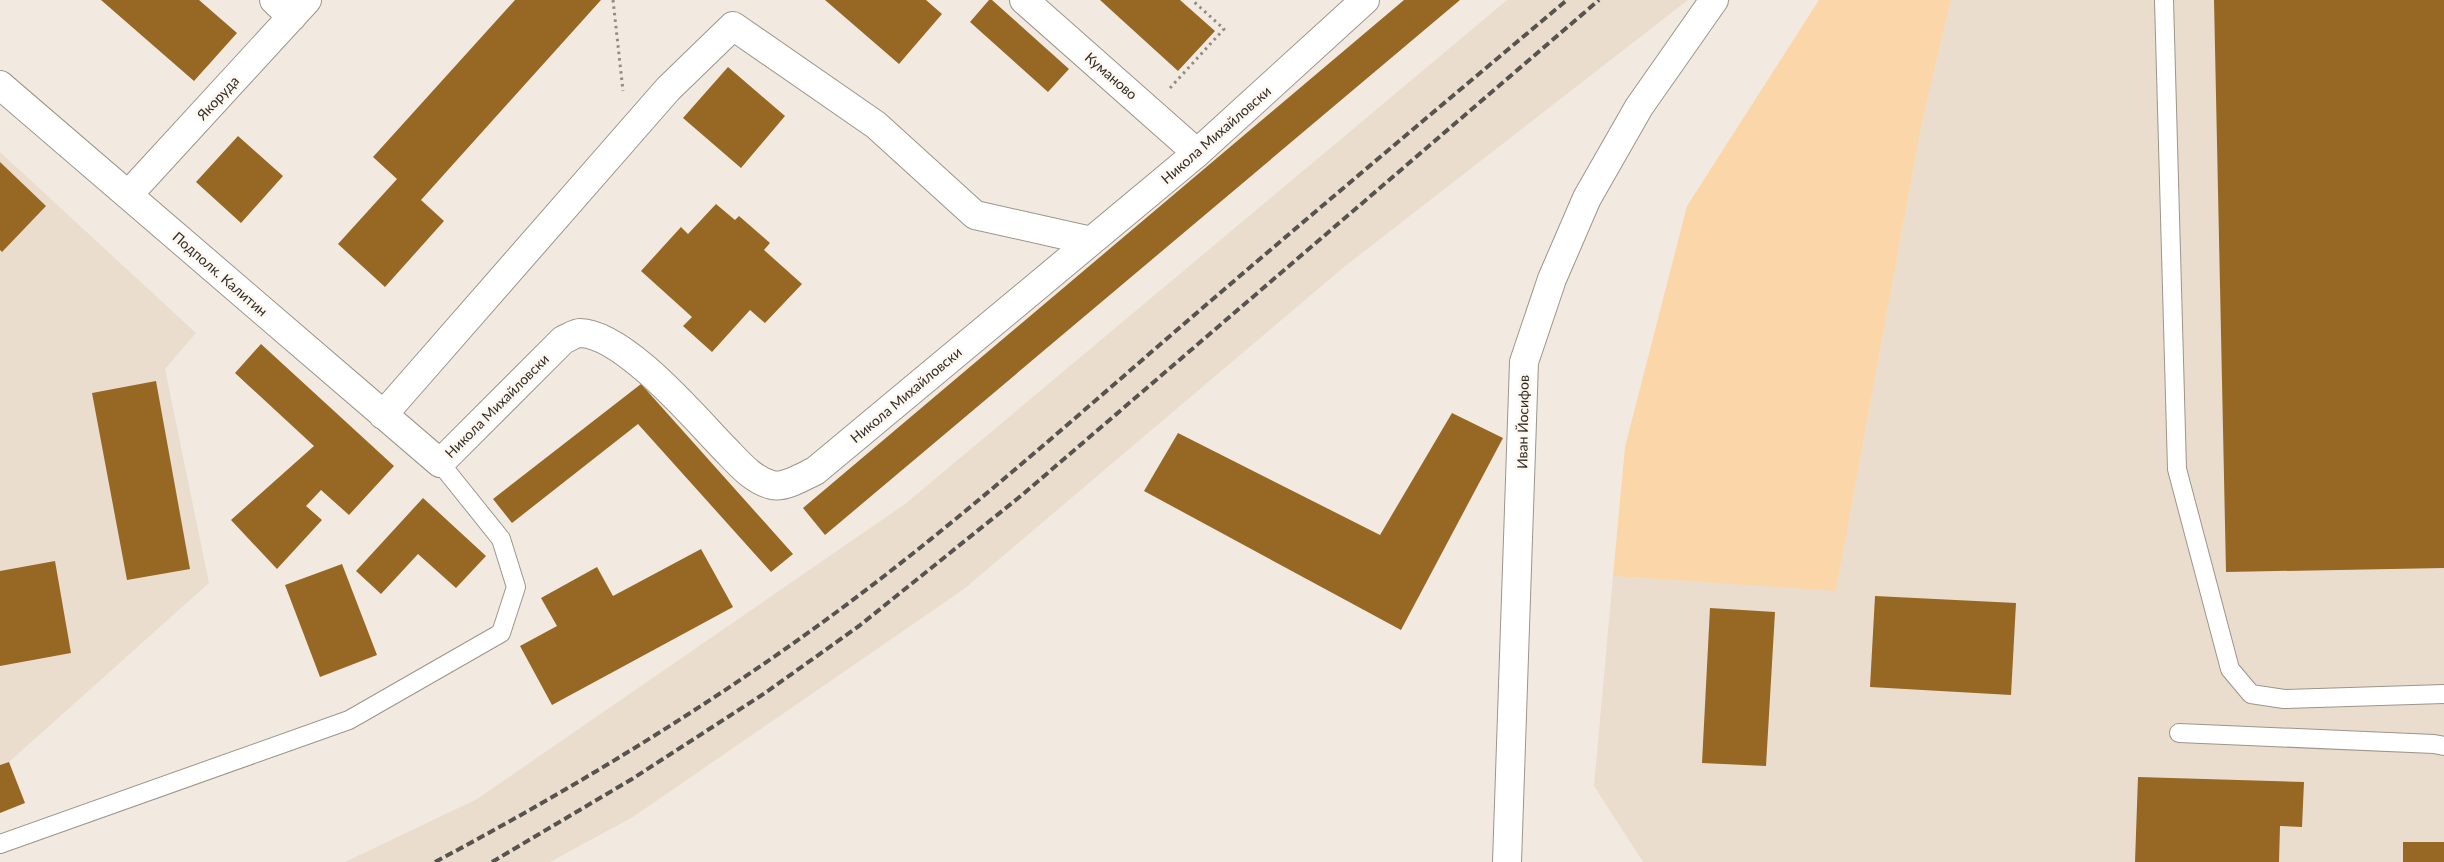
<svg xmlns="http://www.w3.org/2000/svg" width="2444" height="862" font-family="Lato,sans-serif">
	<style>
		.built { fill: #eaddce }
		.green { fill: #fbd6a9 }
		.building { fill: #976823 }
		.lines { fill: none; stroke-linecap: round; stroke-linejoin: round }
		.service-casing { stroke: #9c958b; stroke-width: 20 }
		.minor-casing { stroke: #9c958b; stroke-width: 30 }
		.path { stroke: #918b84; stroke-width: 3; stroke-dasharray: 2.5 4; stroke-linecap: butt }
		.service { stroke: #fff; stroke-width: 18 }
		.minor { stroke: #fff; stroke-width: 28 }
		.rail { stroke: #58534f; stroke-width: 4; stroke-dasharray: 8 4; stroke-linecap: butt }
		.labels { text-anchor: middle; stroke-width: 5; stroke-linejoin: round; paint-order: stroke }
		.street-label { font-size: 14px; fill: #2f2b28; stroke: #fef7ef }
	</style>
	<rect width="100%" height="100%" fill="#f2eae0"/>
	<!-- built -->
	<path class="built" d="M1507,0H1688L1344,267L964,589L633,817L550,862H345L477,799L905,504Z
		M1951,0H2444V862H1643L1594,786L1613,576L1836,590L1921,127Z
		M0,152L196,333L165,369L209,583L9,762L0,765Z"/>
	<!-- green -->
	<path class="green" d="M1819,0H1951L1921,127L1836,591L1613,576L1625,447L1687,206Z"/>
	<!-- building -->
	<path class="building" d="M101,0H199L237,33L194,81Z
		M515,0H601L421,200L444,221L385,287L338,244L397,179L373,157Z
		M825,0H926L942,14L899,64Z
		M989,0H992L1069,69L1048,92L970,22Z
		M1100,0H1180L1215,31L1178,71Z
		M1404,0H1460L825,535L803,508Z
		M2214,0H2444V568L2226,572Z
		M728,67L785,116L741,168L683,118Z
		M238,136L283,176L241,223L196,182Z
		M0,162L46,206L2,252L0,250Z
		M716,204L735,220L739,216L770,243L764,250L802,284L765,323L750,310L712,352L683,326L692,317L641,271L681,227L688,234Z
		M261,344L394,466L349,515L321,490L306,506L322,520L277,569L231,520L314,446L235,373Z
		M156,381L190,569L127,580L92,393Z
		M641,384L793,554L771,572L638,424L512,523L493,499Z
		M1452,413L1503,438L1401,630L1144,491L1178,433L1380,535Z
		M423,498L486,556L456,588L418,554L381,594L356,571Z
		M701,549L733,607L552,705L520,646L557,626L541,598L597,567L613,596Z
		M55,561L71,653L0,666V571Z
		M342,564L377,655L320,677L285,585Z
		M1875,596L2016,603L2011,695L1870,687Z
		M1710,608L1775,612L1766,766L1702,763Z
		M9,762L25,803L0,813V765Z
		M2138,777L2304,782L2302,827L2280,826L2279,862H2135Z
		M2403,842H2444V862H2403Z"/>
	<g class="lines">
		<defs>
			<path id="service" d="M2164,0L2177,469L2230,669L2251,694L2284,699L2444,694
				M2179,733L2434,744L2444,746
				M0,844L349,720L501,633L516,587L501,539L440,463"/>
			<path id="minor" d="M274,0L292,17
				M1024,0L1197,153
				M0,85L440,463L563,340C568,338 575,333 580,333C624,334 694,417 724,448C738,462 752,480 772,485C785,488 804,476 815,471L1197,153L1365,0
				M128,195L307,0
				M383,415L668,89L733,26L876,125L975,215L1091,241
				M1507,862L1524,362L1552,279L1587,198L1639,107L1714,0"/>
		</defs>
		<!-- service casing -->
		<use href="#service" class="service-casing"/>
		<!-- minor casing -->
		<use href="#minor" class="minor-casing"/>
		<!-- path -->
		<path class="path" d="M613,0L623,91
			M1170,88L1224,29L1192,0"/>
		<!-- service -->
		<use href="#service" class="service"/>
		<!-- minor -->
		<use href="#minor" class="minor"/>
		<!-- rail -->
		<path class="rail" d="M435,862C576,787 714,703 842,608C959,521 1068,424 1178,329C1307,218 1437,109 1567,0
			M492,862L632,779L765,693L859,626L1022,495L1599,0"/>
	</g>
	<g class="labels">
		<!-- street labels -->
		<g class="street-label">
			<text transform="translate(1111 76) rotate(41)" y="5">Куманово</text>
			<text transform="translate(218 98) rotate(-47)" y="5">Якоруда</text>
			<text transform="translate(1216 135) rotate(-41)" y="5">Никола Михайловски</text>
			<text transform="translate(220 274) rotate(41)" y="5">Подполк. Калитин</text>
			<text transform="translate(906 395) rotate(-40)" y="5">Никола Михайловски</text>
			<text transform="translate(497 406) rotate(-45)" y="5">Никола Михайловски</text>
			<text transform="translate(1523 422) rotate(-89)" y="5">Иван Йосифов</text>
		</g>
	</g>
</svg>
